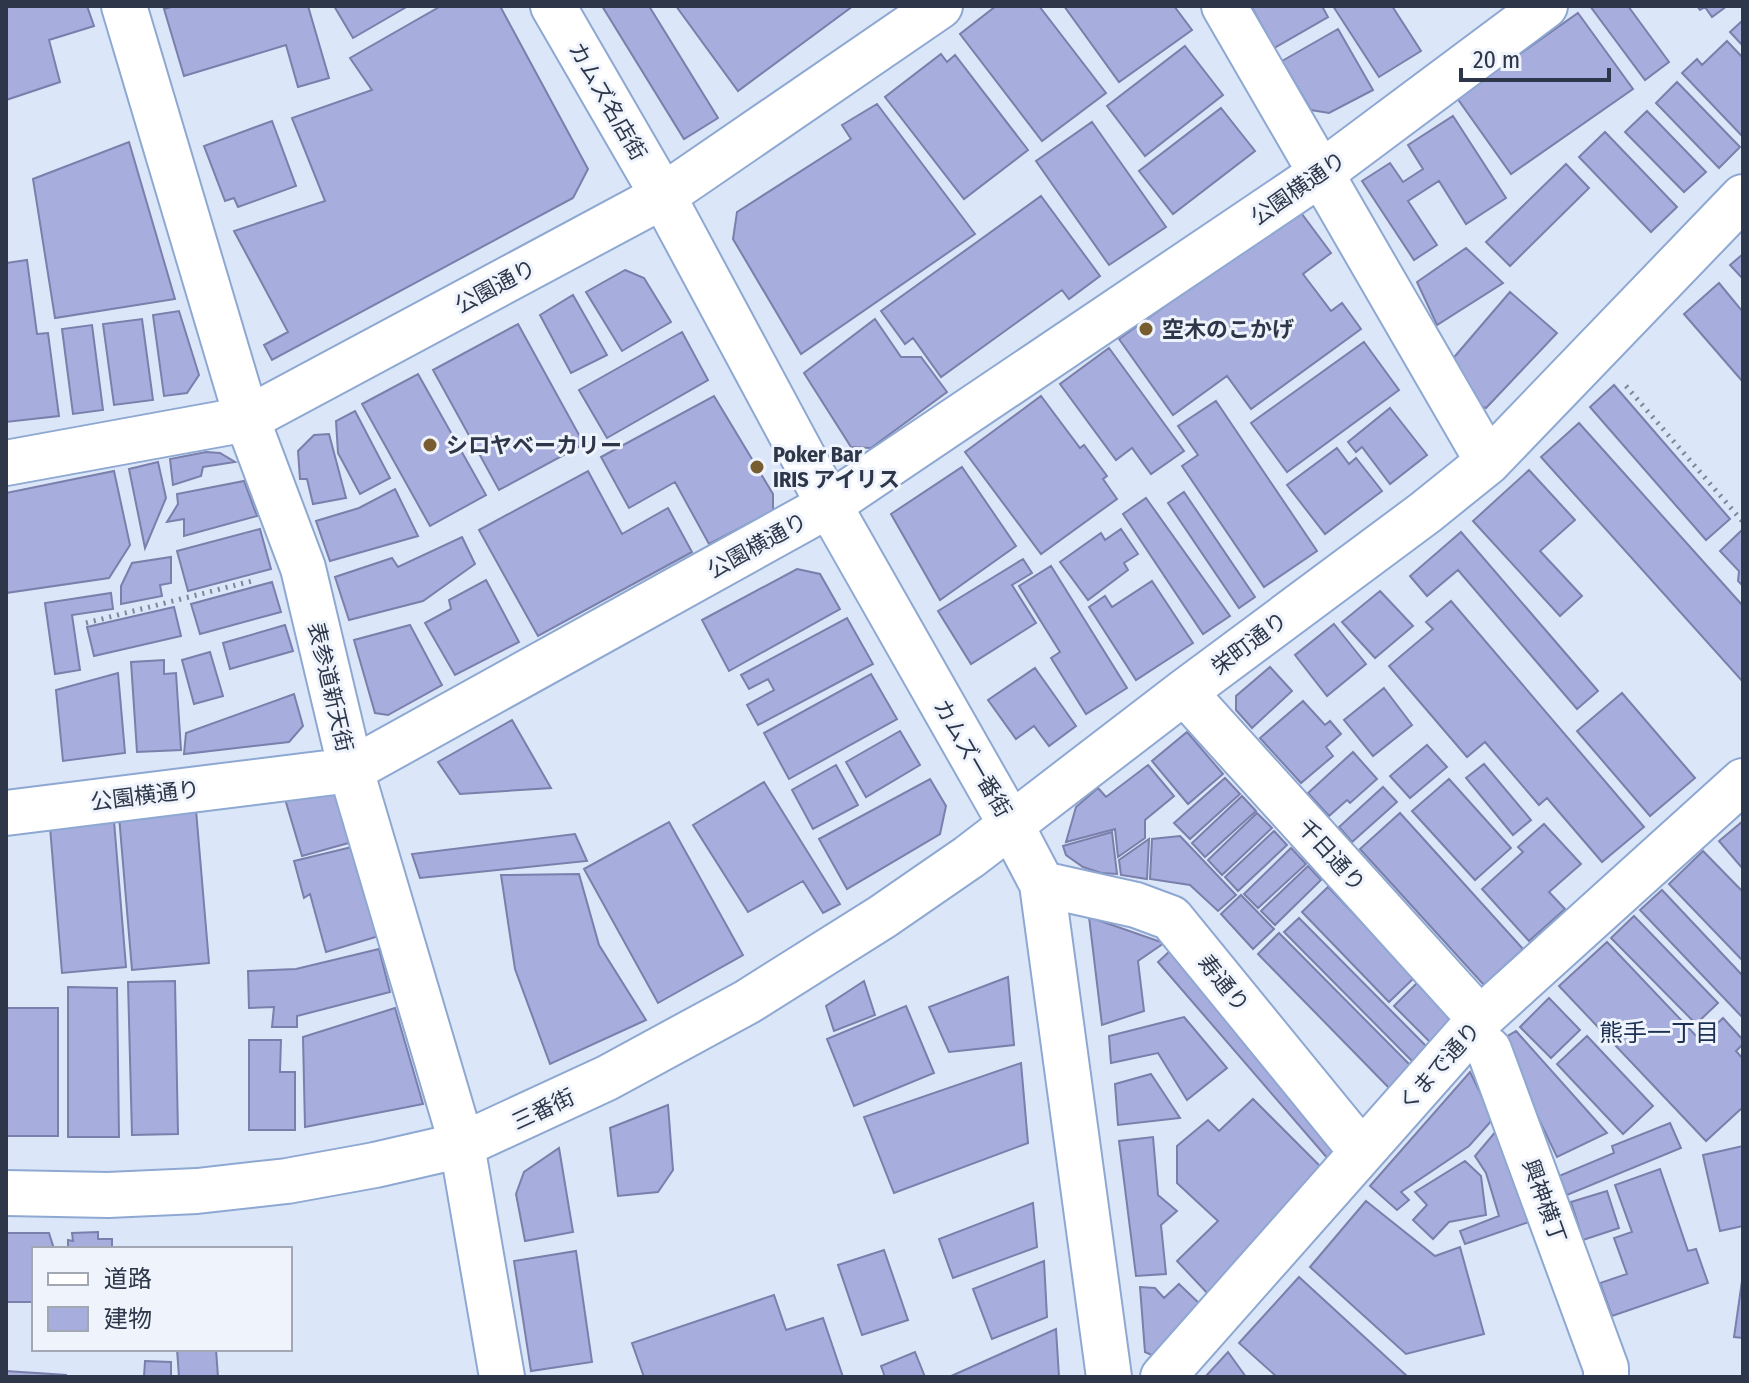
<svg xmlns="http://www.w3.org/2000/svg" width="1749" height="1383" font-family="'Fira Sans Condensed','Noto Sans JP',sans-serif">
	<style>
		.building { fill: #a7addc; stroke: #7a7fab; stroke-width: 2 }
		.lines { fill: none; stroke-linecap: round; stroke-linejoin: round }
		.minor-casing { stroke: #8ea8d2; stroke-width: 48 }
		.path { stroke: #7c8799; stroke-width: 5; stroke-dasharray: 2 6; stroke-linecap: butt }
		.minor { stroke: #fff; stroke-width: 44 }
		.poi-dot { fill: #775d2f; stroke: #eef3fc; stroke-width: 3 }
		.labels { text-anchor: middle; stroke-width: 6; stroke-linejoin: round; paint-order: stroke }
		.street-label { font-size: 22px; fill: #2d3749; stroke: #eef3fc }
		.poi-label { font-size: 22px; font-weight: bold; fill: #2d3749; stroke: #eef3fc; text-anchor: start }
		.neighbourhood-label { font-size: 24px; fill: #1b3052; stroke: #eef3fc }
	</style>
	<rect width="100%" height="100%" fill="#dbe7f8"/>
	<!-- building -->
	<path class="building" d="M6,6H87L94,26L49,40L60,82L6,100Z
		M175,6H308L329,78L298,87L286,45L184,76L164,9Z
		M334,6H408L353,38Z
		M441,6H500L588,169L573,198L272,360L264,345L288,332L234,231L325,201L292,118L372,90L350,58Z
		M602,6H649L718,118L684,139Z
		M676,6H853L738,91Z
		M996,6H1039L1106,93L1042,141L960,34Z
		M1064,6H1174L1192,30L1119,82Z
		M1251,6H1322L1328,17L1274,48Z
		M1333,6H1392L1421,51L1379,77Z
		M1590,6H1628L1669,62L1645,80Z
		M1697,6H1727L1712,17L1705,7L1700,10Z
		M1578,13L1633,89L1511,174L1457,98Z
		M1743,20V46L1730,32Z
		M1338,29L1373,90L1329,113L1311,110L1282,61Z
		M1727,41L1743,58V137L1682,73L1697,59L1702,65Z
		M1185,46L1223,95L1145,156L1107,106Z
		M941,54L947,62L955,55L1028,150L964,199L885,97Z
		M1677,82L1740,147L1719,168L1656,103Z
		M877,104L975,234L801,354L733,239L737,212L851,139L842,125Z
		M1221,108L1255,151L1173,214L1139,171Z
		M1647,111L1706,172L1684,192L1625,132Z
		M1453,116L1506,198L1466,224L1439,181L1408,201L1437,245L1414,260L1362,181L1390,163L1403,182L1423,169L1408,145Z
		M272,121L296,186L238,207L234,198L225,201L204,146Z
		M1092,122L1166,227L1109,265L1036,161Z
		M1605,132L1677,207L1651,232L1579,157Z
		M129,142L175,299L55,318L33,179Z
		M1566,164L1589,188L1510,266L1486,242Z
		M1041,196L1100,276L1069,299L1062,290L941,377L913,338L905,344L881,311Z
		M1299,210L1331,253L1303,274L1331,311L1342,303L1361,329L1251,409L1227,376L1173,415L1119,339Z
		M1466,248L1503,283L1437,325L1417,282Z
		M1743,254V279L1730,265Z
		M27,260L37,334L48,333L59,416L6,422V263Z
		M625,270L644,278L671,322L622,351L586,292Z
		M1719,283L1743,312V382L1684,314Z
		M1510,292L1557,333L1486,408L1470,403L1450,362Z
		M573,295L607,355L571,373L540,315Z
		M179,311L199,375L187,393L164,396L153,315Z
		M142,319L153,400L114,405L103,324Z
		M875,319L901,357H921L947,392L871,448L851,447L804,373Z
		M518,324L584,444L499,490L433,370Z
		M92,325L103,410L73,414L62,329Z
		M682,332L708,380L607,438L579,390Z
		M1364,342L1399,390L1287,472L1251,423Z
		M1109,348L1184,451L1151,474L1132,448L1116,460L1060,384Z
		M418,374L486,495L430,526L362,404Z
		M1614,385L1730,519L1706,540L1590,407Z
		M714,396L773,494V511L709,544L675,482L629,508L601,457Z
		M1041,396L1080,448L1084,445L1107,476L1103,479L1117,499L1041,554L965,452Z
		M1216,401L1317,551L1264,587L1182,466L1198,455L1178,426Z
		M1390,408L1427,455L1390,484L1362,447L1356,452L1348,442Z
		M355,411L390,478L360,494L338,453L336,421Z
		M1579,423L1743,606V682L1541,457Z
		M329,434L346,498L313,504L307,479H300L298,451L314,435Z
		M1337,448L1349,464L1356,458L1382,491L1325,534L1287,485Z
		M206,452L220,453L235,462L203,467L201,476L173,485L170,459Z
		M158,462L166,498L145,548L129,469Z
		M962,467L1016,546L940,600L891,514Z
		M1529,470L1575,520L1540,551L1582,596L1560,616L1473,521Z
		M114,471L130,545L109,578L6,593V493Z
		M588,471L622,534L668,508L692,552L538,636L479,530Z
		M244,481L257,516L184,536V519L167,522L178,504L177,494Z
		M395,489L418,536L330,561L316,521L359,508Z
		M1184,492L1255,597L1239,608L1168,503Z
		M1146,498L1230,616L1203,634L1123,514Z
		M260,529L271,569L188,591L177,551Z
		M1121,529L1138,554L1124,563L1128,570L1088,600L1060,562L1101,533L1105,540Z
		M1741,531L1743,533V586L1738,581L1739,571L1720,551Z
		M1461,532L1598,691L1577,709L1458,570L1427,596L1410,576Z
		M462,537L475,564L423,601L349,620L335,577L392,558L398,567Z
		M171,557V583L160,585L162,596L121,604V586L132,563Z
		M1023,559L1032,573L1012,585L1036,623L971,664L938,611Z
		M1051,566L1127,688L1086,714L1051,658L1060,652L1019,586Z
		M797,569L820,574L840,609L729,671L702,620Z
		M486,580L519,642L455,675L425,623L451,609L449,600Z
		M1152,581L1193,643L1136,680L1089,607L1105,596L1112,607Z
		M272,582L281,612L200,634L191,604Z
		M1380,591L1413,626L1375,658L1342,622Z
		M111,593L113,609L72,615L80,670L55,674L45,603Z
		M1451,601L1644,827L1602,862L1547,798L1539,805L1485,742L1467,757L1389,666L1433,629L1426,622Z
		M174,607L181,636L94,656L87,627Z
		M847,618L873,664L758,725L747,705L774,690L768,679L749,689L741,675Z
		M1334,624L1366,664L1327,696L1295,655Z
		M285,625L293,651L230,669L223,643Z
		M410,625L442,685L388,715L375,713L354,640Z
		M210,652L223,696L194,704L182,660Z
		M164,660V674L176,673L181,750L137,752L131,662Z
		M1270,667L1292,691L1252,728L1236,710V696Z
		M1035,668L1076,726L1049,746L1034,726L1016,739L988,700Z
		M118,673L125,753L63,761L56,690Z
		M871,674L897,719L789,779L764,733Z
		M1384,688L1412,725L1373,756L1344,720Z
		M1622,693L1695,778L1650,816L1577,731Z
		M294,694L303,726L289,742L184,754L186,733Z
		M1303,701L1325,725L1330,721L1341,734L1326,747L1333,756L1301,783L1260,738Z
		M512,720L551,788L460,794L438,762Z
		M900,731L920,765L866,797L846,762Z
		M1187,732L1223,774L1188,804L1152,761Z
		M1427,745L1447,767L1410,798L1390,776Z
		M1353,752L1377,779L1350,803L1347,800L1329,816L1308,793Z
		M1484,764L1531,820L1513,835L1466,778Z
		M836,765L858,805L813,829L792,790Z
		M1148,765L1174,796L1145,820V838L1118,857L1115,829L1066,842L1076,807L1098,788L1106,797Z
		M1225,778L1240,794L1190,839L1174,823Z
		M930,779L946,806L940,834L847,889L819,839Z
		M1449,779L1511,848L1475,880L1412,811Z
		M764,782L840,904L823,913L803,881L748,912L693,825Z
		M1383,787L1397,802L1352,842L1339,827Z
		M334,788L352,842L302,856L282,789Z
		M1242,796L1256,811L1205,857L1192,843Z
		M196,810L209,963L132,970L119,816Z
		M1257,813L1272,828L1222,875L1208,860Z
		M1400,813L1523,949L1484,985L1360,849Z
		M114,821L126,967L62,973L50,827Z
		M1743,821V869L1719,841Z
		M669,822L743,955L658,1003L584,869Z
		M1544,824L1581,864L1549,892L1565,909L1529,941L1482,889L1523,852L1518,847Z
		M1274,831L1287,845L1238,891L1225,877Z
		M1112,832L1117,874L1101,873L1083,867L1066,855L1063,846Z
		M575,834L587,861L420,878L412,854Z
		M1180,836L1236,895L1218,911L1190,885L1150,879L1152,839Z
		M1149,839L1147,879L1121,875L1119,860Z
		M356,846L382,935L326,952L310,894L304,898L294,861Z
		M1291,848L1306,864L1258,908L1244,894Z
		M1703,851L1743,892V961L1669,884Z
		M1308,866L1321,880L1275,925L1261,911Z
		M579,874L599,945L646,1020L550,1064L515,969L501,875Z
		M1328,887L1415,977L1389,1002L1302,912Z
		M1662,890L1743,976V1018L1640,910Z
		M1241,895L1274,929L1253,949L1221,914Z
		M1634,916L1718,1003L1696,1024L1611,938Z
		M1089,917L1164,943L1138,961L1144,1011L1102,1025Z
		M1299,918L1432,1052L1417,1066L1284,932Z
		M1279,933L1414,1069L1392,1091L1258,954Z
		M1607,942L1700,1040L1723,1018L1743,1040V1044L1736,1051L1743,1059V1107L1706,1141L1559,986Z
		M379,949L390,992L297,1016V1027H272L274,1007L249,1008L248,971L296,969Z
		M1171,950L1342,1148L1329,1160L1158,962Z
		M1008,977L1014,1045L949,1052L929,1007Z
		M175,981L178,1134L132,1135L128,982Z
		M864,981L875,1015L834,1031L826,1006Z
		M1419,981L1461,1022L1436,1048L1394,1006Z
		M68,987L117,988L119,1137H68Z
		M1549,998L1580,1030L1551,1058L1520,1027Z
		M906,1006L934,1073L854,1106L827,1039Z
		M6,1008H58V1136H6Z
		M395,1008L423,1104L305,1127L303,1037Z
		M1184,1017L1227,1068L1187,1100L1158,1053L1111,1063L1109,1036Z
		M1516,1031L1607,1133L1557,1157L1501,1040Z
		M1587,1036L1653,1106L1623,1134L1557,1064Z
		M249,1040H281L280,1072H295V1130H249Z
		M1021,1063L1028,1143L894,1193L864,1117Z
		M1470,1072L1493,1119L1469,1146L1401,1192L1409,1200L1397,1210L1370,1186Z
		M1151,1074L1180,1118L1118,1125L1115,1084Z
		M1253,1099L1325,1171L1210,1296L1177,1261L1218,1221L1177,1183V1146L1208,1120L1219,1131Z
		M668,1105L673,1170L658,1192L618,1196L610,1128Z
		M1670,1123L1681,1148L1567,1195L1559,1176L1614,1153L1612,1146Z
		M1497,1130L1529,1222L1465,1244L1460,1231L1499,1216L1486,1173L1475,1156Z
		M1153,1137L1158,1195L1177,1211L1161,1225L1166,1274L1136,1276L1119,1141Z
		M1743,1146V1226L1720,1231L1703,1155Z
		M559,1148L573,1232L525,1241L516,1194L524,1172Z
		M1465,1161L1481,1176L1486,1215L1449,1222L1433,1239L1413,1220L1427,1205L1415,1192Z
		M1660,1169L1688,1251L1696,1249L1708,1283L1612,1316L1600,1283L1627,1274L1614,1238L1632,1232L1615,1185Z
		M1607,1191L1619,1228L1583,1240L1571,1202Z
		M1366,1201L1435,1256L1460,1247L1484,1334L1406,1354L1310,1267Z
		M1033,1203L1037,1247L953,1278L939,1239Z
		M98,1232V1239H112V1249H68V1240L73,1241L72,1233Z
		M6,1233H49L54,1249H34V1302H6Z
		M884,1250L908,1320L862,1335L838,1265Z
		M576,1251L592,1362L531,1371L514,1261Z
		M1044,1261L1047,1317L992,1339L973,1289Z
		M1743,1274V1338L1734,1337Z
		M1299,1277L1408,1377H1277L1239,1343Z
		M1179,1284L1202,1306L1156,1357L1145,1352L1140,1287L1155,1288L1164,1298Z
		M774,1295L786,1330L823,1318L843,1377H644L632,1343Z
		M1056,1329L1059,1377H949Z
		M177,1349H216L218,1377H179Z
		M915,1352L925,1377H885L881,1366Z
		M1228,1352L1246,1377H1205Z
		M145,1361L171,1362V1377H144Z
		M6,1371L66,1375V1377H6Z"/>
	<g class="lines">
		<defs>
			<path id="minor" d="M124,6L247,419L303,568L351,770L462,1145L502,1377
				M553,6L663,196L829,505L1011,825L1042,884L1109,1377
				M1224,6L1488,462L1743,197
				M6,463L247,419L663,196L940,6
				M1184,692L1480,1019
				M6,813L351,770L829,505L1320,174L1545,6
				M1042,884L1136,905L1171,918L1362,1152
				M1469,1034L1489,1050L1606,1368V1377
				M6,1193L108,1195L197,1191L287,1181L375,1165L462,1145L607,1078L747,1002L882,917L969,857L1184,692L1426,512L1488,462
				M1163,1377L1480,1019L1743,781"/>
		</defs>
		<!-- minor casing -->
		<use href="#minor" class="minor-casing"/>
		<!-- path -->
		<path class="path" d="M1626,386L1743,522
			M86,623L256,580"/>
		<!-- minor -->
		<use href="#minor" class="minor"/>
	</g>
	<!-- markers -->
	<g class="poi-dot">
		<circle cx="1146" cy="329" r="8"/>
		<circle cx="430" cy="445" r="8"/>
		<circle cx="757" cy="467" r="8"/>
	</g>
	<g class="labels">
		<!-- street labels -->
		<g class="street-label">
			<text transform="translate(608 101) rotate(60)" y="8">カムズ名店街</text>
			<text transform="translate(1298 188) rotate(-35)" y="8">公園横通り</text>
			<text transform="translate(495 286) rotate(-28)" y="8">公園通り</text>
			<text transform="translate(757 545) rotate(-29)" y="8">公園横通り</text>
			<text transform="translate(1249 643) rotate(-37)" y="8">栄町通り</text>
			<text transform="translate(331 687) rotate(77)" y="8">表参道新天街</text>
			<text transform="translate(973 758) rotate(60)" y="8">カムズ一番街</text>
			<text transform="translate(145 795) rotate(-7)" y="8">公園横通り</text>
			<text transform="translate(1332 855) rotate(48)" y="8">千日通り</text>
			<text transform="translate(1224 983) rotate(51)" y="8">寿通り</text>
			<text transform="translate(1439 1066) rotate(-48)" y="8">くまで通り</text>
			<text transform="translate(543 1109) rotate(-25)" y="8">三番街</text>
			<text transform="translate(1545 1201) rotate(70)" y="8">興神横丁</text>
		</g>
		<!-- poi labels -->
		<g class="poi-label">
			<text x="1162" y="337">空木のこかげ</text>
			<text x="446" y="453">シロヤベーカリー</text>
			<text x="773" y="462">Poker Bar<tspan x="773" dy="25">IRIS アイリス</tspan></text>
		</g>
		<!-- neighbourhood labels -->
		<g class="neighbourhood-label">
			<text x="1659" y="1041">熊手一丁目</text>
		</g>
	</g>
	<!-- border -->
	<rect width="1749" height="1383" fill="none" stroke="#2d3749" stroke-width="16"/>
	<!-- legend -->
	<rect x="32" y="1247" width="260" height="104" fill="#eef3fc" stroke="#a1a8b4" stroke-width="2"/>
	<rect x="48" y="1273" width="40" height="12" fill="#ffffff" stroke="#a1a8b4" stroke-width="2"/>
	<text x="104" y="1287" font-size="24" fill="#2d3749">道路</text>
	<rect x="48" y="1307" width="40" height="24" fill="#a7addc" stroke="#a1a8b4" stroke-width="2"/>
	<text x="104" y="1327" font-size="24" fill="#2d3749">建物</text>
	<!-- scale -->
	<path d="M1461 68v12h148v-12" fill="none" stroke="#2d3749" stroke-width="4"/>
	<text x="1473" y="68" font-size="24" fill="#2d3749" stroke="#eef3fc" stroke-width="6" paint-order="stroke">20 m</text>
</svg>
